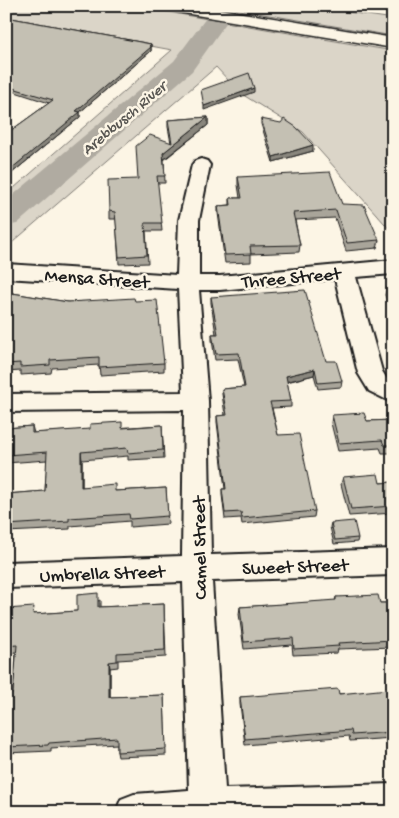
<svg xmlns="http://www.w3.org/2000/svg" width="399" height="818" font-family="'Gochi Hand',sans-serif">
	<style>
		.green { fill: #dbd5c8; stroke: #7c7872 }
		.lines { fill: none; stroke-linecap: round; stroke-linejoin: round }
		.river { fill: #b0aba1; fill-rule: evenodd }
		.minor-casing { stroke: #1c1c1c; stroke-width: 4 }
		.highway-casing { stroke: #1c1c1c; stroke-width: 3 }
		.minor { fill: #fcf5e5; fill-rule: evenodd }
		.highway { fill: #fcf5e5; fill-rule: evenodd }
		.wall { fill: #a9a59a; stroke: #1c1c1c }
		.shaded-wall { fill: #89867d; stroke: #1c1c1c }
		.building { fill: #c4c0b3; stroke: #1c1c1c }
		.labels { text-anchor: middle; stroke-width: 5; stroke-linejoin: round; paint-order: stroke }
		.far-water-label { font-size: 16px; font-style: italic; fill: #575551; stroke: #fcf5e5 }
		.street-label { font-size: 19px; fill: #1c1c1c; stroke: #fcf5e5 }
	</style>
	<rect width="100%" height="100%" fill="#fcf5e5"/>
	<filter id="ink" filterUnits="userSpaceOnUse"><feTurbulence type="fractalNoise" baseFrequency=".02" numOctaves="2"/><feDisplacementMap in="SourceGraphic" scale="10" xChannelSelector="R" yChannelSelector="G"/><feConvolveMatrix kernelMatrix="1 2 1 2 8 2 1 2 1" color-interpolation-filters="sRGB"/></filter>
	<g filter="url(#ink)">
		<!-- green -->
		<path class="green" d="M6,6H133L393,51V233L303,132L240,93L216,67L6,248V195L172,50L6,19Z
			M216,6H310L393,19V36Z"/>
		<g class="lines">
			<!-- river -->
			<path class="river" d="M215,6H238L192,71L17,224L6,226V201L174,61Z"/>
			<defs>
				<path id="minor" d="M201,159L207,161L210,165L199,220V276H220L393,260V274L356,277L382,371L387,379L393,382V403L369,391L358,373L335,279L220,290H199L208,401L211,555L393,549V575L212,581L225,789L393,784V812H116L121,799L134,794L189,790L183,582L6,588V562L182,556L184,410L6,412V394L183,392L178,289L6,278V264L177,275L179,220L192,165L195,161Z"/>
				<path id="highway" d="M164,6H201L393,38V48L172,11L167,9Z"/>
			</defs>
			<!-- minor casing -->
			<use href="#minor" class="minor-casing"/>
			<!-- highway casing -->
			<use href="#highway" class="highway-casing"/>
			<!-- minor -->
			<use href="#minor" class="minor"/>
			<!-- highway -->
			<use href="#highway" class="highway"/>
		</g>
		<!-- wall -->
		<path class="wall" d="M351,6H393V11Z
			M6,17L151,44V51L80,112V117L12,173L6,171V134L49,103L6,89Z
			M208,117V125L164,160L165,183H157L162,231H146L148,263L119,264L116,219H109V211L171,143L168,127V120Z
			M261,119L313,151L273,162L261,124Z
			M238,177L342,204L379,240L377,248L346,251L335,218L295,220L300,245L299,252L251,254V262L225,263L218,213V206L230,205V198H240L238,185Z
			M387,287H393V316L385,295Z
			M6,292L68,302L135,301L164,363V371L100,375L99,365L52,368L51,373L21,375V371L6,372Z
			M211,297L326,361L342,381L341,387L318,389L314,375L287,382L291,401V407L272,408L278,435L315,511L314,517L242,524L241,518L225,519L222,495V489H225L217,422V416L225,415L222,394V389L244,387L238,359L215,360L212,340V334H216L211,303Z
			M393,337V351L391,345Z
			M332,415L367,421L393,420V453H382L380,448L338,451L331,423Z
			M162,425L164,458L128,460V456L82,460V487L115,491L166,488L168,524L130,527V521L70,526V529L6,532V494L45,491L47,460L6,463V428L32,426L34,433Z
			M343,477L380,483L393,482V513L349,516L341,484Z
			M331,523L358,538L357,542L334,544L330,527Z
			M336,597L380,603H393V647L338,649L337,653L293,655L292,645L244,649L239,614L240,607L335,601Z
			M100,600V607L164,604L166,657L118,660V667L110,668V697L164,695L166,755L118,757L117,752V744L51,748V751L6,753V693H13L16,652L6,653V609L36,614L77,611Z
			M393,692V738L350,741L349,736L245,745L240,704V697Z"/>
		<!-- shaded-wall -->
		<path class="shaded-wall" d="M151,44V51L80,112V117L12,173L11,169Z
			M254,88V92L204,110V106Z
			M208,117V125L163,160V153Z
			M313,145V151L273,162V157Z
			M315,369L314,375L285,382L286,376Z
			M81,452L82,460V495L81,487Z
			M109,662L110,668V704L109,697Z"/>
		<!-- building -->
		<path class="building" d="M6,17L151,44L149,46L151,47L76,111L80,112L11,169L6,167V134L53,100L6,86Z
			M249,73L254,88L204,106L201,90Z
			M208,117L163,153L165,176H157L162,223H145L147,255L119,257L115,212L109,211L108,180L138,179L136,146L150,135L172,143L168,120Z
			M261,119L281,123L284,119L296,127L313,145L273,157Z
			M330,172L342,204L364,205L379,240L347,243L336,210L293,213L300,245L250,246L251,254L225,255L218,206L231,205L230,198H242L238,177Z
			M387,287H393V303Z
			M305,290L326,361H336L342,381L318,383L315,369L286,376L291,401L270,402L278,435L299,434L315,511L242,518L241,512L225,513L222,489H226L217,416L227,415L222,389L245,387L239,353L216,354L212,334H218L211,297Z
			M6,292L68,302L134,298L135,301L157,300L164,363L99,367V357L50,360V365L20,367V363L6,364Z
			M364,413L367,421L393,420V445H384L382,440L339,443L332,415Z
			M122,422V428L162,425L163,450L128,453L127,448L81,452V487L115,484V491L166,488L168,516L130,519L129,514L69,518V521L6,525V494L45,491L47,452L6,455V428L32,426V433L90,429V424Z
			M378,474L380,483L393,482V506L351,509L343,477Z
			M354,521L358,538L335,540L331,523Z
			M98,593V607L164,604L165,650L117,653V661L109,662V697L164,695L166,749L117,752V738L49,743L48,745L6,747V693H13L17,645L6,646V609L34,607L33,614L77,611V595Z
			M378,595L380,603H393V640L338,643L339,646L294,649L293,638L244,642L240,607L336,600V597Z
			M338,689L339,694L388,689L389,692H393V732L352,735L351,730L245,739L240,697Z"/>
	</g>
	<g class="labels">
		<!-- far-water labels -->
		<g class="far-water-label">
			<text transform="translate(123 117) rotate(-40)" y="6">Arebbusch River</text>
		</g>
		<!-- street labels -->
		<g class="street-label">
			<text transform="translate(291 276) rotate(-5)" y="7">Three Street</text>
			<text transform="translate(97 277) rotate(4)" y="7">Mensa Street</text>
			<text transform="translate(198 548) rotate(-91)" y="7">Camel Street</text>
			<text transform="translate(295 565) rotate(-2)" y="7">Sweet Street</text>
			<text transform="translate(102 572) rotate(-2)" y="7">Umbrella Street</text>
		</g>
	</g>
	<!-- margin -->
	<rect width="399" height="818" fill="none" stroke="#fcf5e5" stroke-width="25"/>
	<rect x="12" y="12" width="374" height="793" fill="none" stroke="#1c1c1c" stroke-width="2" filter="url(#ink)"/>
</svg>
